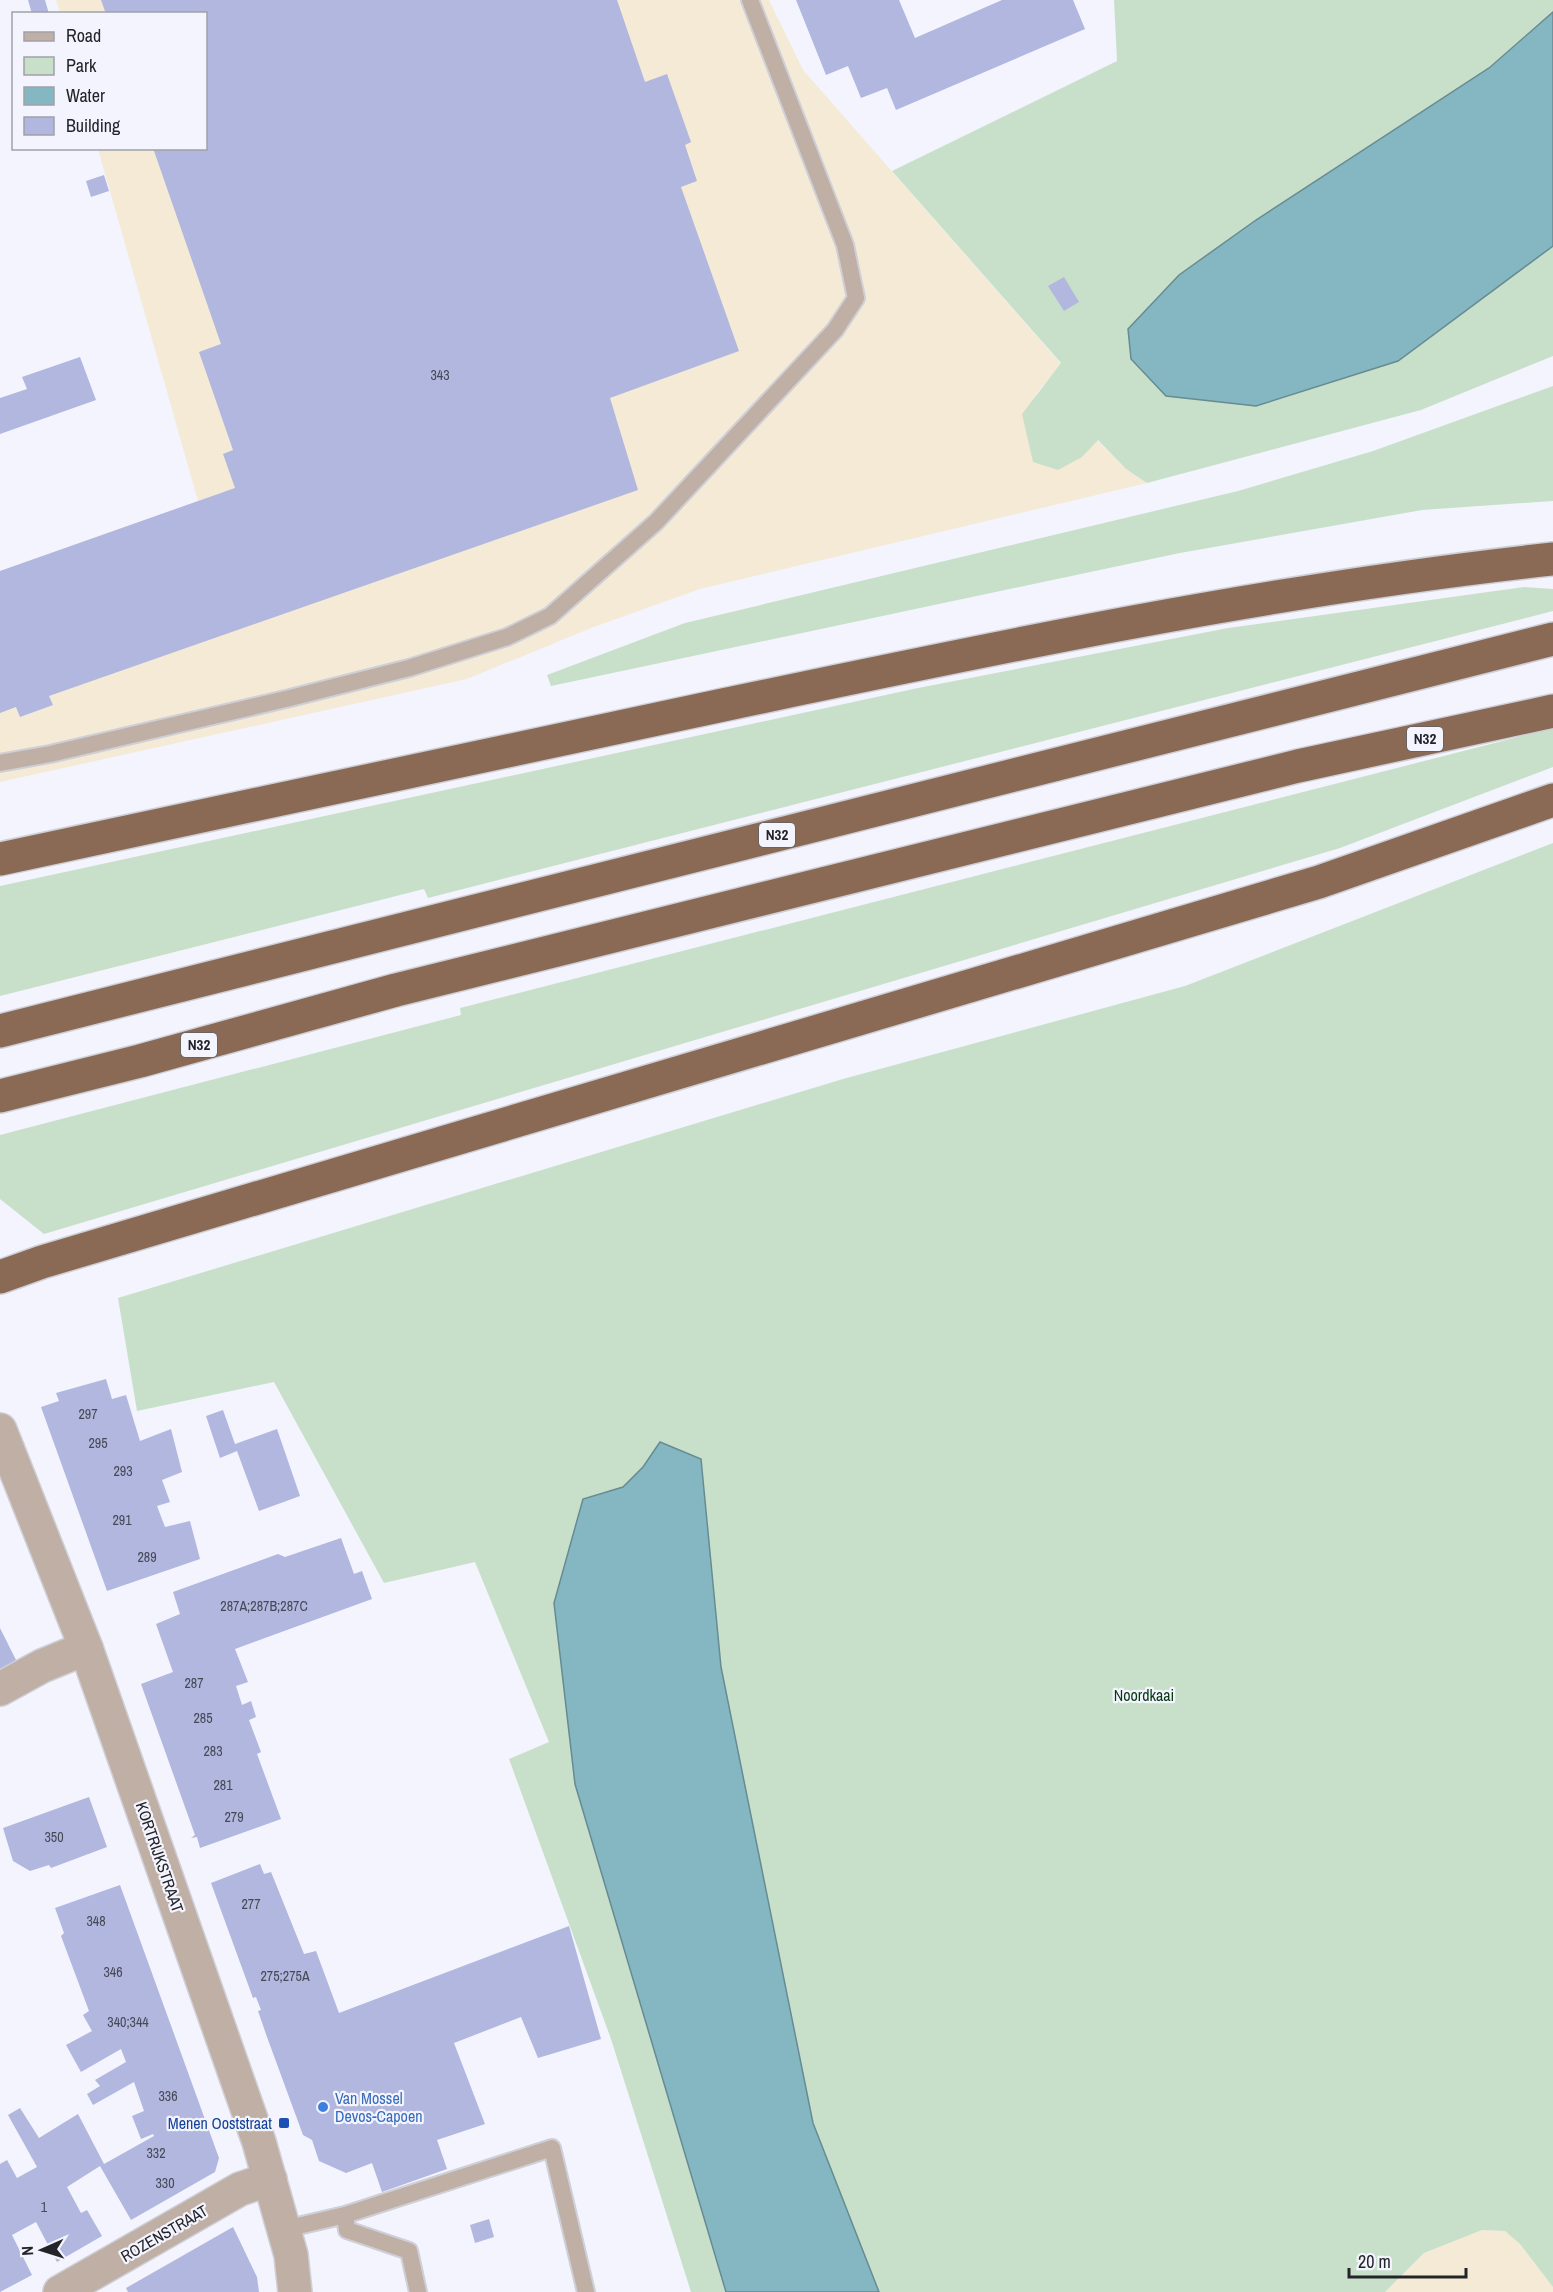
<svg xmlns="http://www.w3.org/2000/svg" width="1553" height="2292" font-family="'Archivo Narrow',sans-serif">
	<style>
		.industrial { fill: #f4ead5 }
		.green { fill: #c8e0c9 }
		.water { fill: #84b7c1; stroke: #678b93; stroke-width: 1.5 }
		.building { fill: #b1b7de }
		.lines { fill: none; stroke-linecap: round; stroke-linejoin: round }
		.service-casing { stroke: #cecfd7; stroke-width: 20 }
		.minor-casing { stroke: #cecfd7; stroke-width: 36 }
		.tertiary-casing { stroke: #cecfd7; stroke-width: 36 }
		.trunk-casing { stroke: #cecfd7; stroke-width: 36 }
		.service { stroke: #c0afa4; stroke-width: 16 }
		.minor { stroke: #c0afa4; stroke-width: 33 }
		.tertiary { stroke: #c0afa4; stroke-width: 33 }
		.trunk { stroke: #8a6a55; stroke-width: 33 }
		.shop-dot { fill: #3f7fe0; stroke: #f3f4fe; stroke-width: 2 }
		.transit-dot { fill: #1a4fb4; stroke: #f3f4fe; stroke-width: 2 }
		.labels { text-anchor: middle; stroke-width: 4.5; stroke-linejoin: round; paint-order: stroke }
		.number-label { font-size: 14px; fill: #464956 }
		.shield { fill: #f3f4fe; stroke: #616268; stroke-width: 1.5 }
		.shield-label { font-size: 15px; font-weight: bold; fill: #232428 }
		.park-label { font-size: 16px; fill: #063910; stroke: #f3f4fe }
		.street-label { font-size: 16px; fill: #232428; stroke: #f3f4fe }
		.shop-label { font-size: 16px; fill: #366cbe; stroke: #f3f4fe; text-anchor: start }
		.transit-label { font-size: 16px; fill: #164399; stroke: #f3f4fe; text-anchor: end }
	</style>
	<rect width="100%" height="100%" fill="#f3f4fe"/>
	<!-- industrial -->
	<path class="industrial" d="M56,0H769L803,70L1061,364L1036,394L1082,457L1097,440L1126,469L1147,483L700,589L591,628L467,679L0,782V571L198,501L98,149L206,148V14L60,13Z
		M1481,2230L1505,2231L1520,2244L1553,2287V2292H1385L1424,2253Z"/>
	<!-- green -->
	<path class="green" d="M1114,0H1553V12L1489,67L1256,220L1398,361L1553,246V356L1421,410L1147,483L1126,469L1098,440L1082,457L1058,470L1033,462L1022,414L1061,363L892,171L1117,61Z
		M1553,386V501L1422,510L1180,553L551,686L547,675L685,623L1238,491L1373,451Z
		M1524,587L1553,589V611L428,898L424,889L0,996V886L918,688L1228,628Z
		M1553,728V767L1340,848L44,1234L0,1199V1135L461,1015L460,1008Z
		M1553,843V2287L1520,2244L1505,2231L1482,2230L1424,2253L1385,2292H879L813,2123L721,1667L701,1459L660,1442L643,1467L623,1487L583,1500L575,1784L726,2292H691L611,2039L509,1759L549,1742L475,1562L384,1583L274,1382L137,1411L118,1298L843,1079L1185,986Z"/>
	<!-- water -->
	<path class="water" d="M1553,12V246L1398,361L1256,406L1166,396L1131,359L1128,329L1179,275L1256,220L1489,68Z
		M660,1442L701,1459L721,1667L813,2123L879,2292H726L575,1784L554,1603L583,1499L623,1487L643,1467Z"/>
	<!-- building -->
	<path class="building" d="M28,0H45L49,14H32Z
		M101,0H617L645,82L667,74L691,142L685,145L697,181L681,187L739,351L610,398L638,490L49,696L53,705L20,717L16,707L0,713V571L235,488L223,454L233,450L199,352L221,344L153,148H206V14H106Z
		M796,0H899L915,38L1002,0H1073L1085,29L896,110L887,88L861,98L848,66L826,75Z
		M104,175L109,191L91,197L86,181Z
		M1064,277L1079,302L1064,311L1048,286Z
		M80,357L96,400L0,434V398L27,389L22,377Z
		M106,1379L112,1399L126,1395L140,1441L171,1429L182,1472L162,1480L170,1502L157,1506L165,1527L190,1521L200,1559L107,1591L41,1407L59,1401L56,1393Z
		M223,1410L235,1444L277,1429L300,1496L259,1511L237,1451L220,1458L206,1416Z
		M341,1538L354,1574L362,1571L372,1599L235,1649L248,1682L236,1686L242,1705L251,1701L256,1717L249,1720L261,1752L257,1754L281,1819L200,1848L197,1837L191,1838L195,1835L141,1684L173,1672L156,1624L180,1614L173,1592L278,1554L285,1557Z
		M0,1628L20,1668L0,1679Z
		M89,1797L107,1847L51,1868L49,1865L30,1871L13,1861L3,1828Z
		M260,1864L264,1874L271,1872L304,1954L316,1951L339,2013L569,1926L601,2039L538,2058L521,2017L454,2043L485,2124L437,2140L447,2169L382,2192L372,2163L346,2173L319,2161L312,2140L303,2135L267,2037L258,2011L261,2010L256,1997L253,1998L211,1883Z
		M120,1885L219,2158L215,2172L131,2220L100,2166L67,2187L81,2213L87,2210L102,2236L57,2262L36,2222L12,2235L32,2275L0,2292V2164L7,2160L17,2178L37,2167L8,2115L20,2108L39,2138L78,2114L104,2164L154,2136L153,2134L141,2139L132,2116L144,2111L134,2082L93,2105L87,2094L100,2086L95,2080L126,2062L121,2049L81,2072L66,2045L92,2031L83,2015L89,2011L61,1936L64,1933L55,1908Z
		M489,2219L494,2237L475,2243L470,2225Z
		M233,2227L257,2277L259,2292H128L126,2288Z"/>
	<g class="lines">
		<defs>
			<path id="service" d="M0,763L50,754L290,698L409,668L507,637L550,616L656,522L835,330L856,298L845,245L750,0
				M345,2215L347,2230L409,2251L418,2292
				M285,2229L345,2215L552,2148L586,2292"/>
			<path id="minor" d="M0,1689L42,1666L86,1648
				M60,2292L240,2189L270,2179"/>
			<path id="tertiary" d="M0,1430L86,1648L259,2142L291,2255L295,2292"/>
			<path id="trunk" d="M0,859C241,808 482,757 723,705C998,647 1273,589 1553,559
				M0,1031L1553,639
				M0,1096L140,1061L396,990L1298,766L1553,711
				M0,1277L42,1262L1319,882L1553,800"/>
		</defs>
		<!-- service casing -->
		<use href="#service" class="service-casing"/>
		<!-- minor casing -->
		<use href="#minor" class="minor-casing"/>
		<!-- tertiary casing -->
		<use href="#tertiary" class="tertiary-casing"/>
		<!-- trunk casing -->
		<use href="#trunk" class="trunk-casing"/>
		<!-- service -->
		<use href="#service" class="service"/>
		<!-- minor -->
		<use href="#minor" class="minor"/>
		<!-- tertiary -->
		<use href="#tertiary" class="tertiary"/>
		<!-- trunk -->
		<use href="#trunk" class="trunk"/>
	</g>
	<!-- markers -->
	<circle class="shop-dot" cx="323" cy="2107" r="6"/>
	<rect class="transit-dot" x="278" y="2117" width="12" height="12" rx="3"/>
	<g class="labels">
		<!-- number labels -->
		<g class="number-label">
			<text x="440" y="380">343</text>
			<text x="88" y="1419">297</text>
			<text x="98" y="1448">295</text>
			<text x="123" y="1476">293</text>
			<text x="122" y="1525">291</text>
			<text x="147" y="1562">289</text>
			<text x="264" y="1611">287A;287B;287C</text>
			<text x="194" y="1688">287</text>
			<text x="203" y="1723">285</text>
			<text x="213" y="1756">283</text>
			<text x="223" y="1790">281</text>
			<text x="234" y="1822">279</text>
			<text x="54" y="1842">350</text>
			<text x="251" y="1909">277</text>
			<text x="96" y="1926">348</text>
			<text x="113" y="1977">346</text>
			<text x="285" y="1981">275;275A</text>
			<text x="128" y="2027">340;344</text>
			<text x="168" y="2101">336</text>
			<text x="156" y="2158">332</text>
			<text x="165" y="2188">330</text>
			<text x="44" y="2212">1</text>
		</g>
		<!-- shield labels -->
		<g class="shield">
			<rect x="1407" y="727" width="36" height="24" rx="4.5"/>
			<rect x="759" y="823" width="36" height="24" rx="4.5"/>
			<rect x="181" y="1033" width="36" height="24" rx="4.5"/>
		</g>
		<g class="shield-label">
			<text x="1425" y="744">N32</text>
			<text x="777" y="840">N32</text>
			<text x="199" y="1050">N32</text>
		</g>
		<!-- park labels -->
		<g class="park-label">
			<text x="1144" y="1701">Noordkaai</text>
		</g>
		<!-- street labels -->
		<g class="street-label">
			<text transform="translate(160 1857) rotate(71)" y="6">KORTRIJKSTRAAT</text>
			<text transform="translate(164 2233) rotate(-30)" y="6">ROZENSTRAAT</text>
		</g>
		<!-- shop labels -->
		<g class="shop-label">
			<text x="335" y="2104">Van Mossel<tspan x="335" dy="18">Devos-Capoen</tspan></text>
		</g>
		<!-- transit labels -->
		<g class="transit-label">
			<text x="272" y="2129">Menen Ooststraat</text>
		</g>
	</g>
	<!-- legend -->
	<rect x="12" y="12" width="195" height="138" fill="#f3f4fe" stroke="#a0a1a8" stroke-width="1.5"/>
	<rect x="24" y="32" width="30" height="9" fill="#c0afa4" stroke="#a0a1a8" stroke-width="1.5"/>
	<text x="66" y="42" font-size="18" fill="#232428">Road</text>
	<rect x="24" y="57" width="30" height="18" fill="#c8e0c9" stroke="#a0a1a8" stroke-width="1.5"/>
	<text x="66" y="72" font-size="18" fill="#232428">Park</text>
	<rect x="24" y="87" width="30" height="18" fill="#84b7c1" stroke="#a0a1a8" stroke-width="1.5"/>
	<text x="66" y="102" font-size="18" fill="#232428">Water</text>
	<rect x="24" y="117" width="30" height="18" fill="#b1b7de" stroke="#a0a1a8" stroke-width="1.5"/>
	<text x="66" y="132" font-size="18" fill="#232428">Building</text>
	<!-- north arrow -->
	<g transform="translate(42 2250) rotate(267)" stroke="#f3f4fe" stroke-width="4.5" paint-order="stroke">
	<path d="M0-4.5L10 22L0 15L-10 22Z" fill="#232428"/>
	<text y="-9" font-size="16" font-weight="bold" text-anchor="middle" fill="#232428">N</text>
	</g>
	<!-- scale -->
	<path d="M1349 2268v9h117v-9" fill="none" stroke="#232428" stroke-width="3"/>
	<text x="1358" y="2268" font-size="18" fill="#232428" stroke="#f3f4fe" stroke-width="4.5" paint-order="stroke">20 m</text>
</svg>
